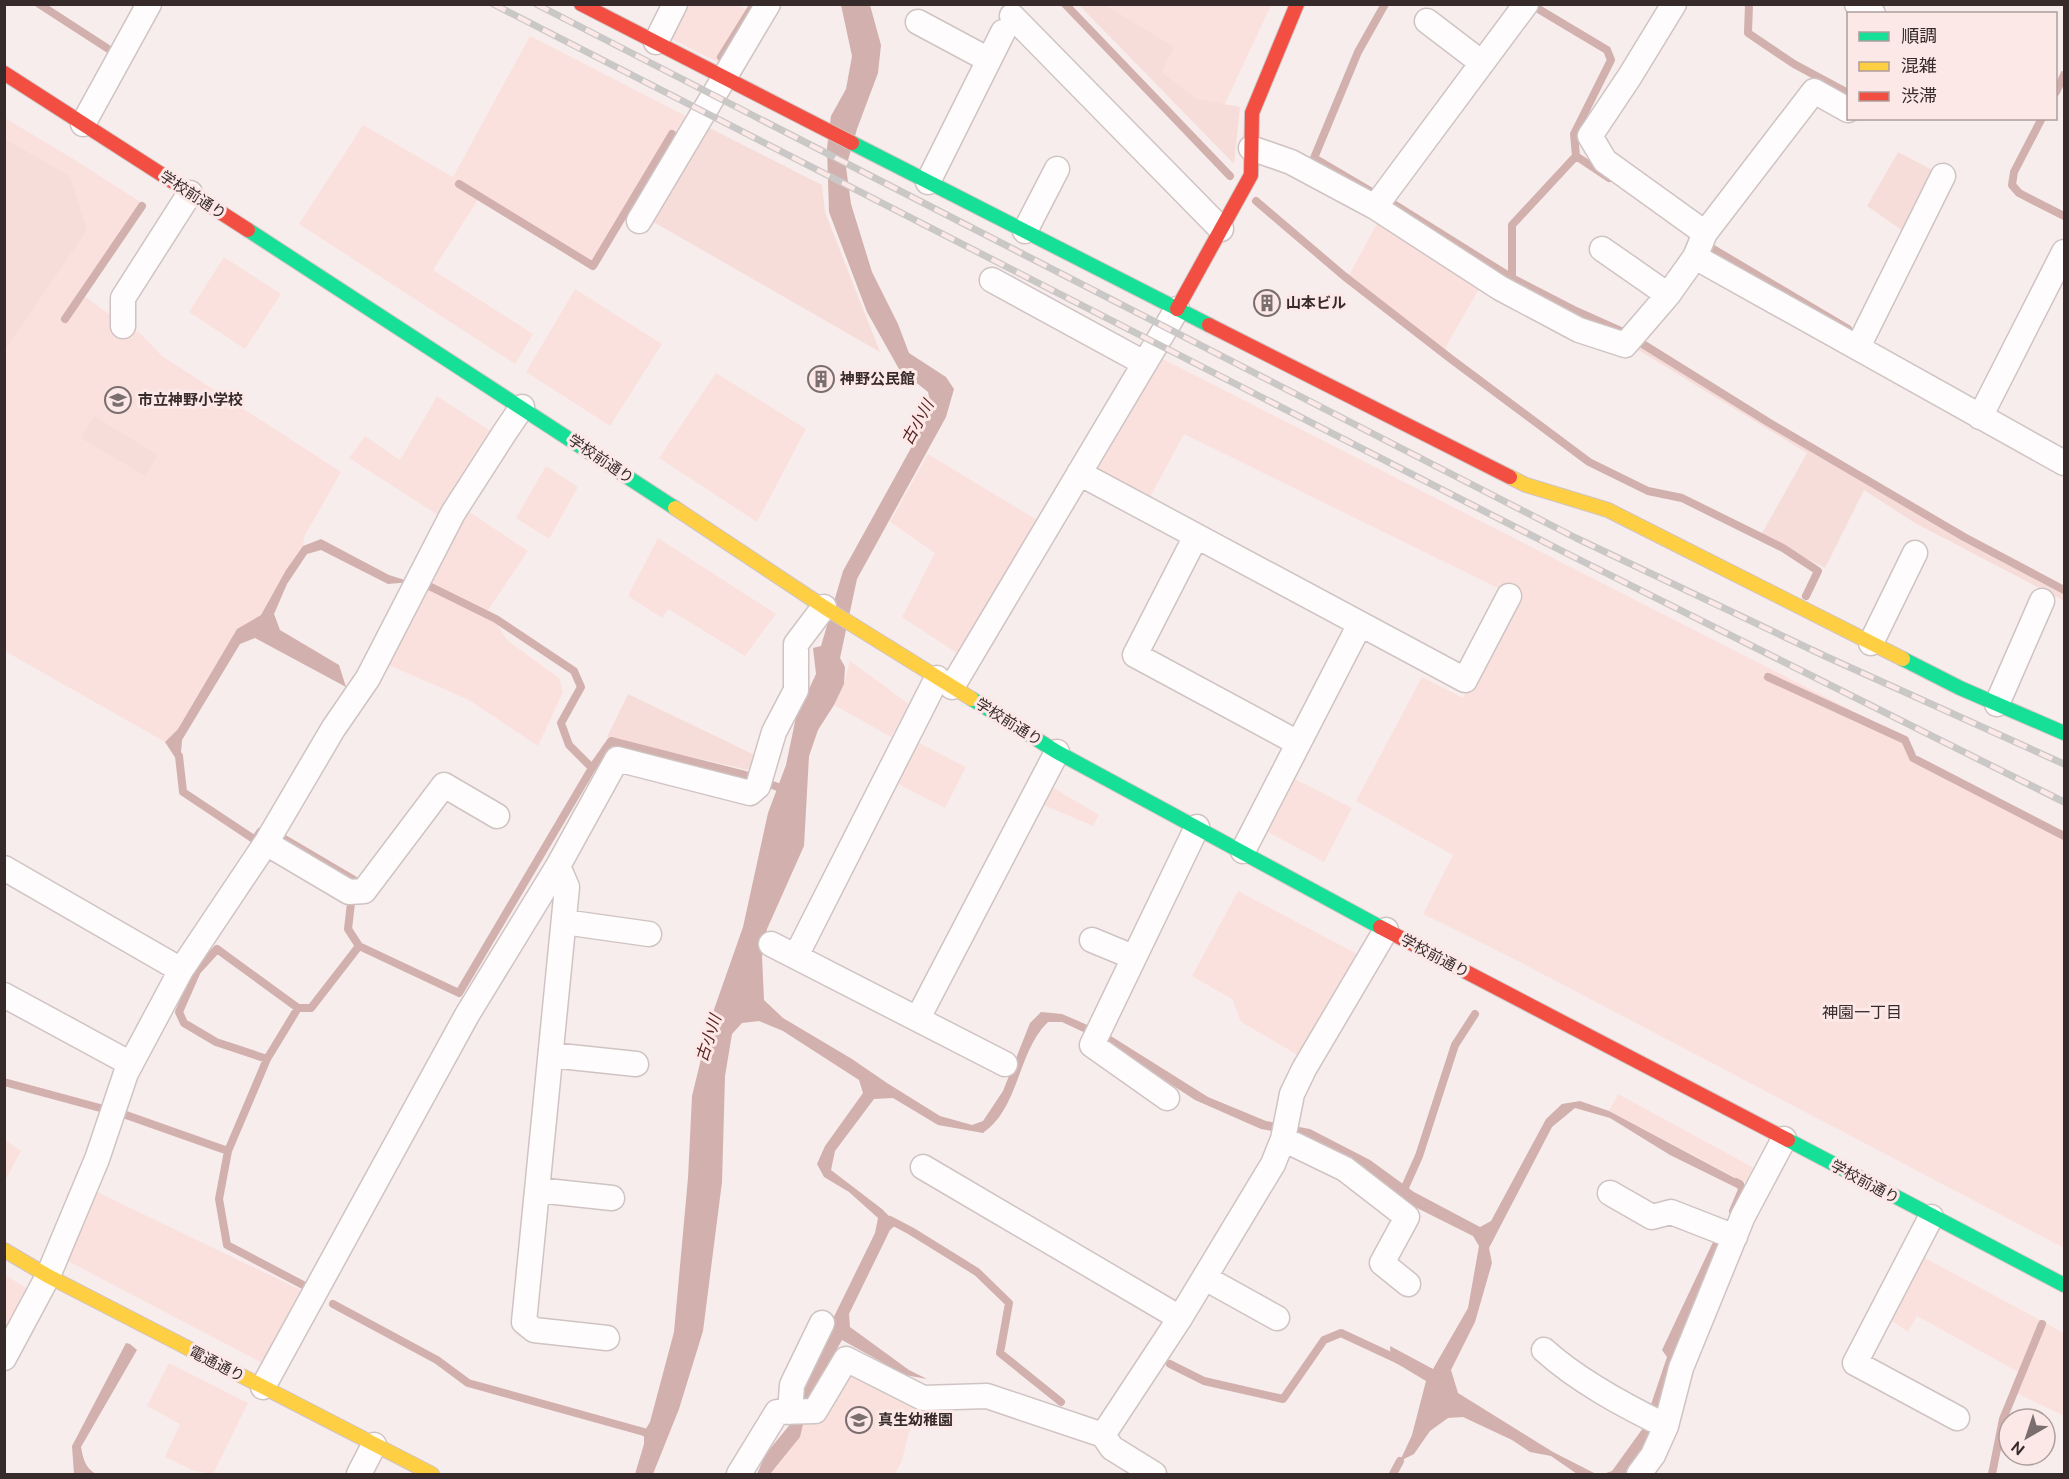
<svg xmlns="http://www.w3.org/2000/svg" width="2069" height="1479" font-family="Ubuntu,'Noto Sans JP',sans-serif">
	<style>
		.built { fill: #fbe1de }
		.green { fill: #f7ddda }
		.water { fill: #d2b0ad }
		.lines { fill: none; stroke-linecap: round; stroke-linejoin: round }
		.stream { stroke: #d2b0ad; stroke-width: 8 }
		.street-casing { stroke: #cfc4c3; stroke-width: 27 }
		.fast-casing { stroke: #cfc4c3; stroke-width: 16 }
		.slow-casing { stroke: #cfc4c3; stroke-width: 16 }
		.jam-casing { stroke: #cfc4c3; stroke-width: 16 }
		.street { stroke: #fefcfc; stroke-width: 24 }
		.fast { stroke: #16e098; stroke-width: 14 }
		.slow { stroke: #ffcf43; stroke-width: 14 }
		.jam { stroke: #f24e42; stroke-width: 14 }
		.rail-casing { stroke: #cac7c7; stroke-width: 7 }
		.rail { stroke: #fce9e7; stroke-width: 4.5; stroke-dasharray: 14; stroke-linecap: butt }
		.labels { text-anchor: middle; stroke-width: 6; stroke-linejoin: round; paint-order: stroke }
		.street-label { font-size: 15px; fill: #362b2a; stroke: #fce9e7 }
		.poi-label { font-size: 15px; font-weight: bold; fill: #362b2a; stroke: #fce9e7; text-anchor: start }
		.water-label { font-size: 16px; font-style: italic; fill: #58211f; stroke: #fce9e7 }
		.neighbourhood-label { font-size: 16px; fill: #362b2a; stroke: #fce9e7 }
	</style>
	<rect width="100%" height="100%" fill="#f7edec"/>
	<!-- built -->
	<path class="built" d="M688,5H738L756,15L723,65L670,38Z
		M1105,5H1271L1224,106L1197,99L1162,72Z
		M530,36L686,116L598,263H592L481,195L433,270L533,334L515,364L299,224L363,125L453,177Z
		M5,118L75,160L142,203L81,294L115,318L119,334L138,331L162,356L341,472L304,537L303,546L286,570L261,615L237,629L178,729L165,742L5,651Z
		M1381,216L1483,282L1443,352L1348,277Z
		M224,257L281,294L245,349L189,312Z
		M575,289L662,344L610,426L526,372Z
		M1163,359L1908,739L1914,757L2064,831V1248L1514,959L1423,914L1453,855L1356,801L1422,677L1463,698L1518,598L1184,434L1150,497L1098,468Z
		M716,373L806,429L757,522L659,458Z
		M437,396L495,434L444,519L349,458L365,436L400,460Z
		M928,454L1037,520L958,654L902,617L935,553L890,522Z
		M546,466L578,487L549,539L516,518Z
		M462,507L528,551L488,610L508,641L559,678L563,692L538,746L469,700L384,663Z
		M658,538L776,614L745,656L668,609L662,618L628,596Z
		M850,661L909,704L891,737L834,705L844,684Z
		M915,741L966,767L945,808L894,782Z
		M1291,777L1352,808L1324,862L1264,830Z
		M1047,784L1099,815L1093,826L1039,803Z
		M1238,891L1363,957L1303,1058L1241,1022L1232,999L1192,976Z
		M1618,1094L1758,1170L1750,1185L1609,1111Z
		M5,1140L21,1151L5,1181Z
		M91,1189L305,1292L262,1363L62,1258Z
		M1923,1257L2064,1333V1416L2010,1390L2018,1372L1917,1316L1908,1332L1889,1319Z
		M5,1275L33,1292L5,1344Z
		M169,1363L248,1403L213,1474L192,1470L165,1457L180,1424L147,1406Z
		M848,1366L917,1402L902,1460L895,1474H757Z"/>
	<!-- green -->
	<path class="green" d="M1079,5H1105L1174,47L1162,72L1197,99L1240,107L1234,164Z
		M686,116L822,185L825,212L880,352L629,208Z
		M5,139L70,176L87,230L5,350Z
		M1898,152L1934,171L1903,231L1867,206Z
		M1643,339L1768,419L1965,534L2064,587V601L1915,523L1864,490L1825,568L1761,535L1807,453L1635,348Z
		M94,416L158,455L145,476L81,438Z
		M628,694L759,757L748,770L607,737Z"/>
	<!-- water -->
	<path class="water" d="M841,5H870L881,45L878,73L857,129L846,167L851,204L872,272L898,324L909,353L946,377L954,389L946,417L857,579L840,658L845,667L844,684L834,705L818,730L809,756L804,846L767,929L762,956L764,1000L783,1018L852,1059L887,1083L940,1116L972,1125L983,1121L1003,1091L1030,1023L1041,1012L1062,1014L1106,1033L1208,1097L1266,1121L1310,1129L1370,1160L1414,1192L1480,1227L1491,1221L1546,1119L1562,1104L1580,1101L1609,1111L1744,1183V1188H1737L1670,1155L1610,1118L1575,1108L1552,1127L1489,1248L1492,1263L1475,1322L1451,1370L1458,1393L1553,1452L1596,1474H1577L1551,1456L1530,1452L1512,1440L1463,1417L1448,1418L1430,1431L1414,1454L1400,1461L1412,1435L1426,1381L1391,1360L1390,1346L1433,1369L1468,1308L1479,1246L1473,1236L1401,1200L1364,1167L1307,1137L1261,1129L1195,1100L1109,1044L1062,1022H1048C1017,1052 1020,1107 983,1133L938,1125L893,1098L874,1099L835,1151L831,1170L882,1209L897,1224L890,1230L849,1314L850,1327L909,1370L927,1379L905,1375L842,1340L809,1399L800,1437L770,1474H757L765,1455L792,1422L799,1388L875,1233L878,1218L849,1192L824,1177L817,1164L825,1146L863,1093L859,1080L783,1031L759,1021L742,1023L732,1034L725,1076L722,1182L703,1331L679,1409L653,1474H635L644,1444V1432L650,1422L674,1332L688,1178L692,1096L711,1018L743,927L768,813L786,765L796,717L816,674L813,648L821,646L843,571L932,410L928,392L899,369L867,312L829,212L827,148L831,116L846,89L852,56Z
		M321,539L389,575L411,582L388,584L321,550L307,554L287,584L274,614L280,630L339,665L346,687L255,638L240,644L182,740L180,765L165,742L178,729L237,629L261,615L286,570L303,546Z
		M1721,1241L1654,1431L1630,1474H1603L1612,1471L1643,1428L1667,1357L1662,1350L1713,1242Z
		M126,1343L130,1344L137,1350L81,1447C83,1458 85,1468 96,1474H74L72,1446Z"/>
	<g class="lines">
		<!-- stream -->
		<path class="stream" d="M39,4L110,50
			M1065,4L1230,176
			M1530,4L1607,50L1611,60L1574,134L1576,156L1609,178
			M1749,4L1748,33L1794,64L1848,93
			M721,57L754,4
			M2056,92L2064,75
			M2042,118L2014,172L2012,185L2019,193L2064,216
			M459,184L593,266L672,134
			M1370,191L1314,158L1358,52L1385,4
			M1256,201L1344,276L1451,359L1589,462L1648,491L1682,498L1783,548L1818,571L1806,596
			M1395,205L1512,278L1576,311L1625,333
			M1703,243L1848,329
			M1512,278V225L1576,156
			M65,319L142,206
			M1641,343L1768,422L1964,537L2064,590
			M420,583L427,585L496,619L574,671L581,687L561,723L569,745L592,768L611,741L745,775L786,790
			M1768,677L1905,740L1913,758L2064,836
			M179,756L183,792L255,840L260,832
			M281,837L354,880
			M351,903L348,929L359,946
			M267,1059L216,1042L184,1023L179,1012L197,971L217,949L298,1008
			M4,1082L126,1115L228,1151
			M1402,1194L1419,1156L1455,1045L1475,1014
			M1733,1211L1742,1190L1740,1184L1736,1182
			M890,1220L911,1231L977,1272L1009,1303L1000,1353L1061,1402
			M305,1286L227,1245L219,1199L228,1151L267,1059L298,1008H311L359,946L459,993L592,768
			M333,1304L437,1360L468,1383L644,1432L653,1437
			M1170,1364L1204,1381L1283,1399L1324,1340L1341,1333L1399,1360
			M1393,1474L1400,1461
			M1992,1474L2003,1419L2042,1324"/>
		<defs>
			<path id="street" d="M1674,4L1630,76L1590,136L1605,161L1705,233
				M1857,4L1873,14
				M1012,16L1221,229
				M1427,21L1482,63
				M918,22L989,60
				M656,42L675,4
				M83,124L149,4
				M1251,148L1291,162L1375,207L1500,288L1579,330L1625,345L1668,295L1695,257L1705,233L1814,91L1848,110
				M928,182L1003,32
				M1375,207L1526,4
				M639,221L768,4
				M1025,231L1057,169
				M1602,249L1668,295
				M1695,257L2064,463
				M992,280L1144,363
				M123,326V298L190,193
				M1858,347L1943,176
				M1980,417L2064,252
				M1079,473L1465,680L1509,596
				M1196,536L1135,655L1298,743
				M1871,643L1915,553
				M952,687L1177,309
				M1997,704L2042,601
				M266,843L349,892L364,891L444,785L497,816
				M1243,851L1360,624
				M558,866L567,887L524,1322L534,1330L607,1338
				M4,868L181,970
				M564,922L649,934
				M1092,940L1133,957
				M771,944L1005,1064
				M796,956L937,678
				M4,995L131,1064
				M918,1018L1057,752
				M551,1055L636,1064
				M1167,1098L1092,1045L1197,827
				M1283,1139L1345,1169L1407,1217L1382,1263L1408,1284
				M923,1167L1180,1318
				M537,1190L612,1198
				M1610,1193L1652,1217L1671,1212L1735,1237
				M1931,1217L1855,1363L1957,1418
				M1205,1278L1277,1318
				M1544,1350C1578,1381 1625,1406 1666,1426
				M4,1358L48,1276L97,1159L126,1073L181,970L266,843L333,729L368,678L453,513L505,432L522,407
				M263,1387L467,1015L558,866L617,759L750,793L758,786L774,732L796,690V644L824,607
				M790,1412L792,1385L822,1323
				M1103,1435L1112,1448L1154,1474
				M359,1474L374,1445
				M739,1474L777,1412L815,1411L846,1359L923,1398L987,1396L1103,1435L1180,1318L1273,1164L1283,1139L1292,1094L1304,1069L1386,930
				M1639,1474L1653,1455L1666,1426L1681,1368L1743,1216L1784,1139"/>
			<path id="fast" d="M852,143L1209,325
				M248,230L675,508
				M1903,659L1960,688L2064,733
				M972,699L1057,752L1380,927
				M1788,1140L2064,1285"/>
			<path id="slow" d="M1510,477L1526,485L1608,510L1903,659
				M675,508L824,607L972,699
				M4,1250L48,1276L432,1474"/>
			<path id="jam" d="M581,4L852,143
				M4,73L248,230
				M1177,309L1251,175L1252,113L1297,4
				M1209,325L1510,477
				M1380,927L1788,1140"/>
		</defs>
		<!-- street casing -->
		<use href="#street" class="street-casing"/>
		<!-- fast casing -->
		<use href="#fast" class="fast-casing"/>
		<!-- slow casing -->
		<use href="#slow" class="slow-casing"/>
		<!-- jam casing -->
		<use href="#jam" class="jam-casing"/>
		<!-- street -->
		<use href="#street" class="street"/>
		<!-- fast -->
		<use href="#fast" class="fast"/>
		<!-- slow -->
		<use href="#slow" class="slow"/>
		<!-- jam -->
		<use href="#jam" class="jam"/>
		<defs>
			<path id="rail" d="M493,4L1566,553L2064,802
				M536,4L1576,538L1827,657L2064,764"/>
		</defs>
		<!-- rail casing -->
		<use href="#rail" class="rail-casing"/>
		<!-- rail -->
		<use href="#rail" class="rail"/>
	</g>
	<!-- icons -->
	<defs>
		<symbol id="building-ring" viewBox="-11 -11 22 22"><circle r="9.5" fill="#fce9e7" stroke="#7a6f6e" stroke-width="1.5"/><path d="M-4-6H4V6H1V3H-1V6H-4ZM-2.5-4.3h1.7v1.8h-1.7ZM.8-4.3h1.7v1.8H.8ZM-2.5-1h1.7V.8h-1.7ZM.8-1h1.7V.8H.8Z" fill="#7a6f6e"/></symbol>
		<symbol id="school-ring" viewBox="-11 -11 22 22"><circle r="9.5" fill="#fce9e7" stroke="#7a6f6e" stroke-width="1.5"/><path d="M0-5L7-2L0 1L-7-2ZM-4 1L0 2.5L4 1V4Q0 6-4 4Z" fill="#7a6f6e"/></symbol>
	</defs>
	<g fill-rule="evenodd">
		<use href="#building-ring" x="1252" y="288" width="30" height="30"/>
		<use href="#building-ring" x="806" y="364" width="30" height="30"/>
		<use href="#school-ring" x="103" y="385" width="30" height="30"/>
		<use href="#school-ring" x="844" y="1405" width="30" height="30"/>
	</g>
	<g class="labels">
		<!-- street labels -->
		<g class="street-label">
			<text transform="translate(193 195) rotate(33)" y="5">学校前通り</text>
			<text transform="translate(601 459) rotate(34)" y="5">学校前通り</text>
			<text transform="translate(1009 722) rotate(32)" y="5">学校前通り</text>
			<text transform="translate(1435 956) rotate(28)" y="5">学校前通り</text>
			<text transform="translate(1865 1182) rotate(28)" y="5">学校前通り</text>
			<text transform="translate(217 1364) rotate(27)" y="5">電通通り</text>
		</g>
		<!-- poi labels -->
		<g class="poi-label">
			<text x="1286" y="308">山本ビル</text>
			<text x="840" y="384">神野公民館</text>
			<text x="138" y="405">市立神野小学校</text>
			<text x="878" y="1425">真生幼稚園</text>
		</g>
		<!-- water labels -->
		<g class="water-label">
			<text transform="translate(917 422) rotate(-61)" y="6">古小川</text>
			<text transform="translate(708 1038) rotate(-72)" y="6">古小川</text>
		</g>
		<!-- neighbourhood labels -->
		<g class="neighbourhood-label">
			<text x="1862" y="1018">神園一丁目</text>
		</g>
	</g>
	<!-- border -->
	<rect width="2069" height="1479" fill="none" stroke="#362b2a" stroke-width="12"/>
	<!-- legend -->
	<rect x="1847" y="12" width="210" height="108" fill="#fce9e7" stroke="#ad9d9b" stroke-width="1.5"/>
	<rect x="1859" y="32" width="30" height="9" fill="#16e098" stroke="#ad9d9b" stroke-width="1.5"/>
	<text x="1901" y="42" font-size="18" fill="#362b2a">順調</text>
	<rect x="1859" y="62" width="30" height="9" fill="#ffcf43" stroke="#ad9d9b" stroke-width="1.5"/>
	<text x="1901" y="72" font-size="18" fill="#362b2a">混雑</text>
	<rect x="1859" y="92" width="30" height="9" fill="#f24e42" stroke="#ad9d9b" stroke-width="1.5"/>
	<text x="1901" y="102" font-size="18" fill="#362b2a">渋滞</text>
	<!-- north arrow -->
	<g transform="translate(2027 1437) rotate(219)"><circle r="28" fill="#fce9e7" stroke="#ad9d9b" stroke-width="1.5"/>
	<path d="M0-4.5L10 22L0 15L-10 22Z" fill="#7a6f6e"/>
	<text y="-9" font-size="16" font-weight="bold" text-anchor="middle" fill="#362b2a">N</text>
	</g>
</svg>
